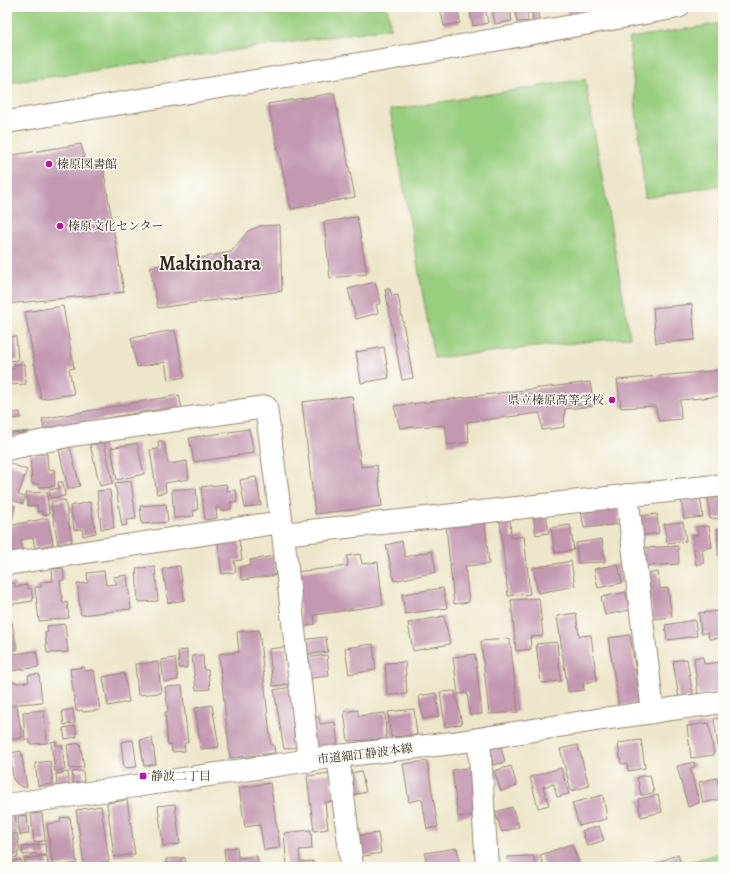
<svg xmlns="http://www.w3.org/2000/svg" width="730" height="874" font-family="Alegreya,'Noto Serif JP',serif">
	<style>
		.green { fill: #98ce7f; stroke: #6a7c4e }
		.building { fill: #c398b1 }
		.lines { fill: none; stroke-linecap: round; stroke-linejoin: round }
		.minor-casing { stroke: #948874; stroke-width: 24 }
		.minor { stroke: #fff; stroke-width: 22 }
		.poi-dot { fill: #b5179e; stroke: #fdfcf7; stroke-width: 1.5 }
		.labels { text-anchor: middle; stroke-width: 3; stroke-linejoin: round; paint-order: stroke }
		.poi-label { font-size: 12px; fill: #3b2a1e; stroke: #fdfcf7; text-anchor: start }
		.street-label { font-size: 12px; fill: #3b2a1e; stroke: #fdfcf7 }
		.town-label { font-size: 20px; font-weight: bold; fill: #3b2a1e; stroke: #fdfcf7 }
	</style>
	<rect width="100%" height="100%" fill="#fdfcf7"/>
	<filter id="ink" filterUnits="userSpaceOnUse"><feTurbulence type="fractalNoise" baseFrequency=".025" numOctaves="2"/><feDisplacementMap in="SourceGraphic" scale="8" xChannelSelector="R" yChannelSelector="G"/><feConvolveMatrix kernelMatrix="1 2 1 2 8 2 1 2 1" color-interpolation-filters="sRGB"/></filter>
	<filter id="wash" filterUnits="userSpaceOnUse"><feTurbulence type="fractalNoise" baseFrequency=".012" numOctaves="4" result="noise"/><feDisplacementMap in="SourceGraphic" scale="16" xChannelSelector="R" yChannelSelector="G"/><feGaussianBlur stdDeviation="0.9" result="paint"/><feColorMatrix in="noise" values="0 0 0 0 0 0 0 0 0 0 0 0 0 0 0 0 0 1.4 0 .05"/><feComposite in="paint" operator="in"/></filter>
	<g filter="url(#wash)">
		<rect width="100%" height="100%" fill="#eee6ca"/>
		<!-- green -->
		<path class="green" d="M7,7H387L391,28L7,83Z
			M723,23V185L645,198L629,38Z
			M585,79L630,337L434,358L390,110Z
			M723,852V867H689L687,863Z"/>
		<g id="blocks">
			<!-- building -->
			<path class="building" d="M440,7H457L460,23L444,26Z
				M469,7H485L488,23L473,26Z
				M492,7H510L512,21L495,24Z
				M515,7H537L539,21L533,22L532,12L527,13L528,21L517,22Z
				M568,7H577L579,17L570,19Z
				M581,7H591L592,13L582,15Z
				M334,93L355,197L291,209L268,104Z
				M81,144L85,160L102,161L124,292L7,304V156Z
				M357,217L367,274L330,278L324,222Z
				M723,220V258H722L719,221Z
				M280,225L282,291L158,308L150,267L179,262L231,252L248,231L260,226Z
				M375,282L381,303L376,305L378,313L356,319L348,289Z
				M385,289H390L392,296L398,295L413,378L402,380Z
				M692,304L695,340L656,343L653,308Z
				M63,306L74,368L69,369L74,394L41,399L25,312Z
				M175,330L185,377L168,380L165,362L137,367L131,338Z
				M16,336L18,360L7,361V337Z
				M384,347L389,378L361,383L356,352Z
				M25,364L26,384L7,385V369H15L14,365Z
				M723,370V396L680,400L681,419L659,421L655,406L621,408L617,380Z
				M590,382L594,406L565,409L564,427L542,430L540,413L467,422L469,442L448,445L445,425L400,428L394,406Z
				M179,395L182,409L167,412L166,408L44,429L42,419Z
				M352,396L361,467L377,465L382,506L315,514L302,402Z
				M20,412L21,418L10,419L11,433L29,431V432L7,435V414Z
				M249,429L254,453L194,462L189,438Z
				M158,441H164L168,464L187,461L189,479L165,483L166,492L157,494L150,450L159,449Z
				M104,442L113,483L100,486L90,445Z
				M137,443L144,474L117,480L111,448Z
				M70,447L80,486L68,489L59,450Z
				M30,454H47L48,470L54,469L55,486L39,487V484H32Z
				M9,463L27,470L18,495L25,497L23,504L7,498V468Z
				M256,477L261,505L245,508L240,480Z
				M131,481L136,519L126,520L127,525L122,526L115,483Z
				M58,482H63L65,496L50,498L49,490L59,488Z
				M226,484L227,491L236,490L237,502H231V509L221,511V507L216,508L217,518L205,520L201,487Z
				M196,488L198,510L193,511L194,516L174,518L172,490Z
				M110,490L114,528L101,529L97,491Z
				M47,492L49,514L43,515L42,511L38,512L37,505L28,506L26,493Z
				M708,495H723V518L710,519Z
				M700,497L703,517L684,519L681,500Z
				M65,500L72,542L58,544L51,502Z
				M90,502L96,533L83,536L82,529L74,530L70,506Z
				M7,504L15,506L12,520L7,519Z
				M166,504L168,522L142,524L140,506Z
				M617,506L620,524L584,528L581,511Z
				M546,514L549,533L536,535L533,516Z
				M657,514L659,533L641,536L638,516Z
				M48,518L53,544L35,548L33,538L21,540L22,551L7,554V526Z
				M510,520L511,538L524,536L530,594L508,596L500,521Z
				M485,522L489,564L465,566L469,602L454,604L446,526Z
				M683,522L686,541L667,543L664,524Z
				M570,525L574,550L555,553L551,528Z
				M709,526L712,547L702,549L704,563L696,565L692,535H698L696,527Z
				M717,529H723V555H718Z
				M602,539L605,562L578,563L576,543Z
				M239,540L242,560L234,561L236,572L222,574L218,543Z
				M402,541L405,557L432,551L436,572L394,581L386,545Z
				M678,546L679,564L643,566L642,548Z
				M360,554L362,564L378,562L383,605L314,615L315,624L302,627L295,572L348,566L347,556Z
				M274,556L276,575L242,580L240,567L251,565L250,560Z
				M571,561L575,586L538,593L533,568Z
				M618,564L622,583L598,588L594,569Z
				M180,566L184,600L168,603L163,569Z
				M155,567L158,601L138,602L136,568Z
				M63,568L64,580L60,581L63,603L67,602L69,618L39,621L35,587H41V582L53,581L52,569Z
				M104,571L106,585L117,584L113,577L127,575L131,609L81,615L77,584L88,583L87,573Z
				M658,572L660,589L668,588L672,617L653,619L646,574Z
				M15,583V587L27,585L28,589L31,588L33,601L7,605V584Z
				M443,588L447,608L405,614L402,594Z
				M626,592L630,610L605,615L601,597Z
				M539,598L543,636L530,637L531,649L516,651L511,600Z
				M720,611L723,638L709,639L708,633H701L699,613Z
				M576,613L579,636L591,635L597,681L583,683L584,690L568,692L557,616Z
				M444,616L450,644L413,651L408,623Z
				M695,620L697,636L667,640L665,625Z
				M12,622L17,650L7,652V623Z
				M65,624L68,652L47,653L45,633L48,632L47,626Z
				M259,630L271,745H274L275,753L230,758L219,654L239,652L237,632Z
				M630,635L641,703L619,706L608,638Z
				M326,637L328,652L303,655L301,640Z
				M510,639L518,712L489,714L481,641Z
				M557,642L561,681L541,683L536,644Z
				M373,644L376,670L349,674L345,648Z
				M286,647L290,684L273,686L269,649Z
				M187,650V668H179L178,651Z
				M36,651L39,667L10,671L7,655Z
				M475,654L482,714L470,715L467,693L458,694L453,657Z
				M203,655L204,670H208L210,689L196,690L192,656Z
				M327,655L329,676L305,679V658Z
				M703,657L704,664L723,662V692L698,695L694,658Z
				M175,658L178,680L164,682L161,660Z
				M687,659L693,696L679,699L673,661Z
				M158,662L161,693L138,695L135,664Z
				M405,662L407,694L387,695L385,663Z
				M84,667L85,671L94,670L100,710L83,712L82,710L76,711L70,669Z
				M124,673L129,702L108,706L103,677Z
				M39,674L42,702L9,705L7,682H16L17,683L29,682L28,675Z
				M182,686L188,743H184L185,751L172,752L171,744L168,745L165,712H168L165,687Z
				M292,687L302,746L284,749L274,690Z
				M455,691L462,724L445,727L440,692Z
				M436,693L439,716L423,719L419,696Z
				M212,705L219,747L201,749L195,708Z
				M17,706L22,738L9,740L7,726V707Z
				M73,709L75,723L64,725L62,711Z
				M414,709L417,735L391,737L388,712Z
				M44,710L47,743L30,744V740H25L23,712Z
				M358,710V716L385,713L386,739L348,741L344,712Z
				M319,717L320,724L335,722L338,745L312,747L308,718Z
				M723,717V760L720,761L714,719Z
				M709,723L714,755L691,758L687,726Z
				M75,726L77,737L65,739L63,728Z
				M152,738L156,764L144,766L140,740Z
				M133,740L137,767L124,768L121,742Z
				M641,740L645,768L628,771L627,764H621L618,743Z
				M56,741V745H62L65,770L55,771L51,742Z
				M80,743L84,767L70,769L67,745Z
				M500,743L505,762L493,765L488,746Z
				M578,745L589,786L571,791L560,749Z
				M21,751L27,787H22L17,784L13,779L10,753Z
				M50,761L53,784L38,786L35,763Z
				M427,761L438,827L427,829L422,799L409,802L403,764Z
				M694,762L695,767L690,768L699,803L688,807L677,766Z
				M511,766L517,786L501,791L494,771Z
				M473,767L480,814L458,817L452,770Z
				M561,768L569,794L557,797L554,784L543,787L549,805L538,808L530,777Z
				M83,771L84,782L73,783L72,772Z
				M361,771L366,792L349,796L344,775Z
				M68,772L69,784L57,786L56,774Z
				M330,773L334,801L325,802L328,829L314,831L307,776Z
				M650,775L654,793L641,795L637,777Z
				M717,778L722,799L703,803L699,782Z
				M270,783L280,848L264,850L260,825L245,827L239,788Z
				M603,795L607,819L579,826L572,803Z
				M658,795L662,812L641,817L638,799Z
				M127,800L135,854L114,857L107,803Z
				M175,804L180,844L163,846L158,806Z
				M101,806L109,862L84,865L76,810Z
				M512,807L519,827L502,832L495,812Z
				M42,813L45,841L34,842L31,814Z
				M15,815L17,830L7,832V816Z
				M27,815L29,834L20,835L18,816Z
				M70,817L77,863L53,867L47,824L61,822L60,818Z
				M599,826L604,840L587,846L582,831Z
				M311,830L312,849L299,850L300,862L313,861L314,867H287L284,833Z
				M17,833L20,851H17L18,857L7,859V835Z
				M378,833L381,853L359,857L356,836Z
				M45,844L46,855L37,856L36,853L23,855L22,847Z
				M572,844L580,867H544L540,855Z
				M237,847L238,858L257,856L258,867H226L224,849Z
				M457,848L460,866L452,867H427L425,853Z
				M678,854L682,867H648Z
				M47,856L48,865L26,867L25,859Z
				M534,856L535,867H508L507,857Z
				M185,858L186,867H167L166,859Z
				M21,860L22,867H9L8,862Z"/>
		</g>
	</g>
	<g filter="url(#ink)">
		<use href="#blocks" fill-opacity="0" stroke="#948874" stroke-width="1"/>
		<g class="lines">
			<defs>
				<path id="minor" d="M7,122L383,60L678,7
					M7,449L72,435L266,407L283,534L309,761
					M627,495L653,712
					M283,534L723,485
					M7,564L281,522
					M479,739L487,867
					M338,756L352,867
					M7,805L338,756L453,743L596,720L653,712L671,709L723,702"/>
			</defs>
			<!-- minor casing -->
			<use href="#minor" class="minor-casing"/>
			<!-- minor -->
			<use href="#minor" class="minor"/>
		</g>
	</g>
	<!-- markers -->
	<g class="poi-dot">
		<circle cx="49" cy="164" r="4"/>
		<circle cx="60" cy="226" r="4"/>
		<circle cx="612" cy="400" r="4"/>
		<rect x="139" y="772" width="8" height="8" rx="2"/>
	</g>
	<g class="labels">
		<!-- poi labels -->
		<g class="poi-label">
			<text x="57" y="168">榛原図書館</text>
			<text x="68" y="230">榛原文化センター</text>
			<text x="604" y="404" text-anchor="end">県立榛原高等学校</text>
			<text x="151" y="780">静波二丁目</text>
		</g>
		<!-- street labels -->
		<g class="street-label">
			<text transform="translate(365 754) rotate(-7)" y="4">市道細江静波本線</text>
		</g>
		<!-- town labels -->
		<g class="town-label">
			<text x="210" y="270">Makinohara</text>
		</g>
	</g>
	<!-- margin -->
	<rect width="730" height="874" fill="none" stroke="#fdfcf7" stroke-width="24"/>
</svg>
